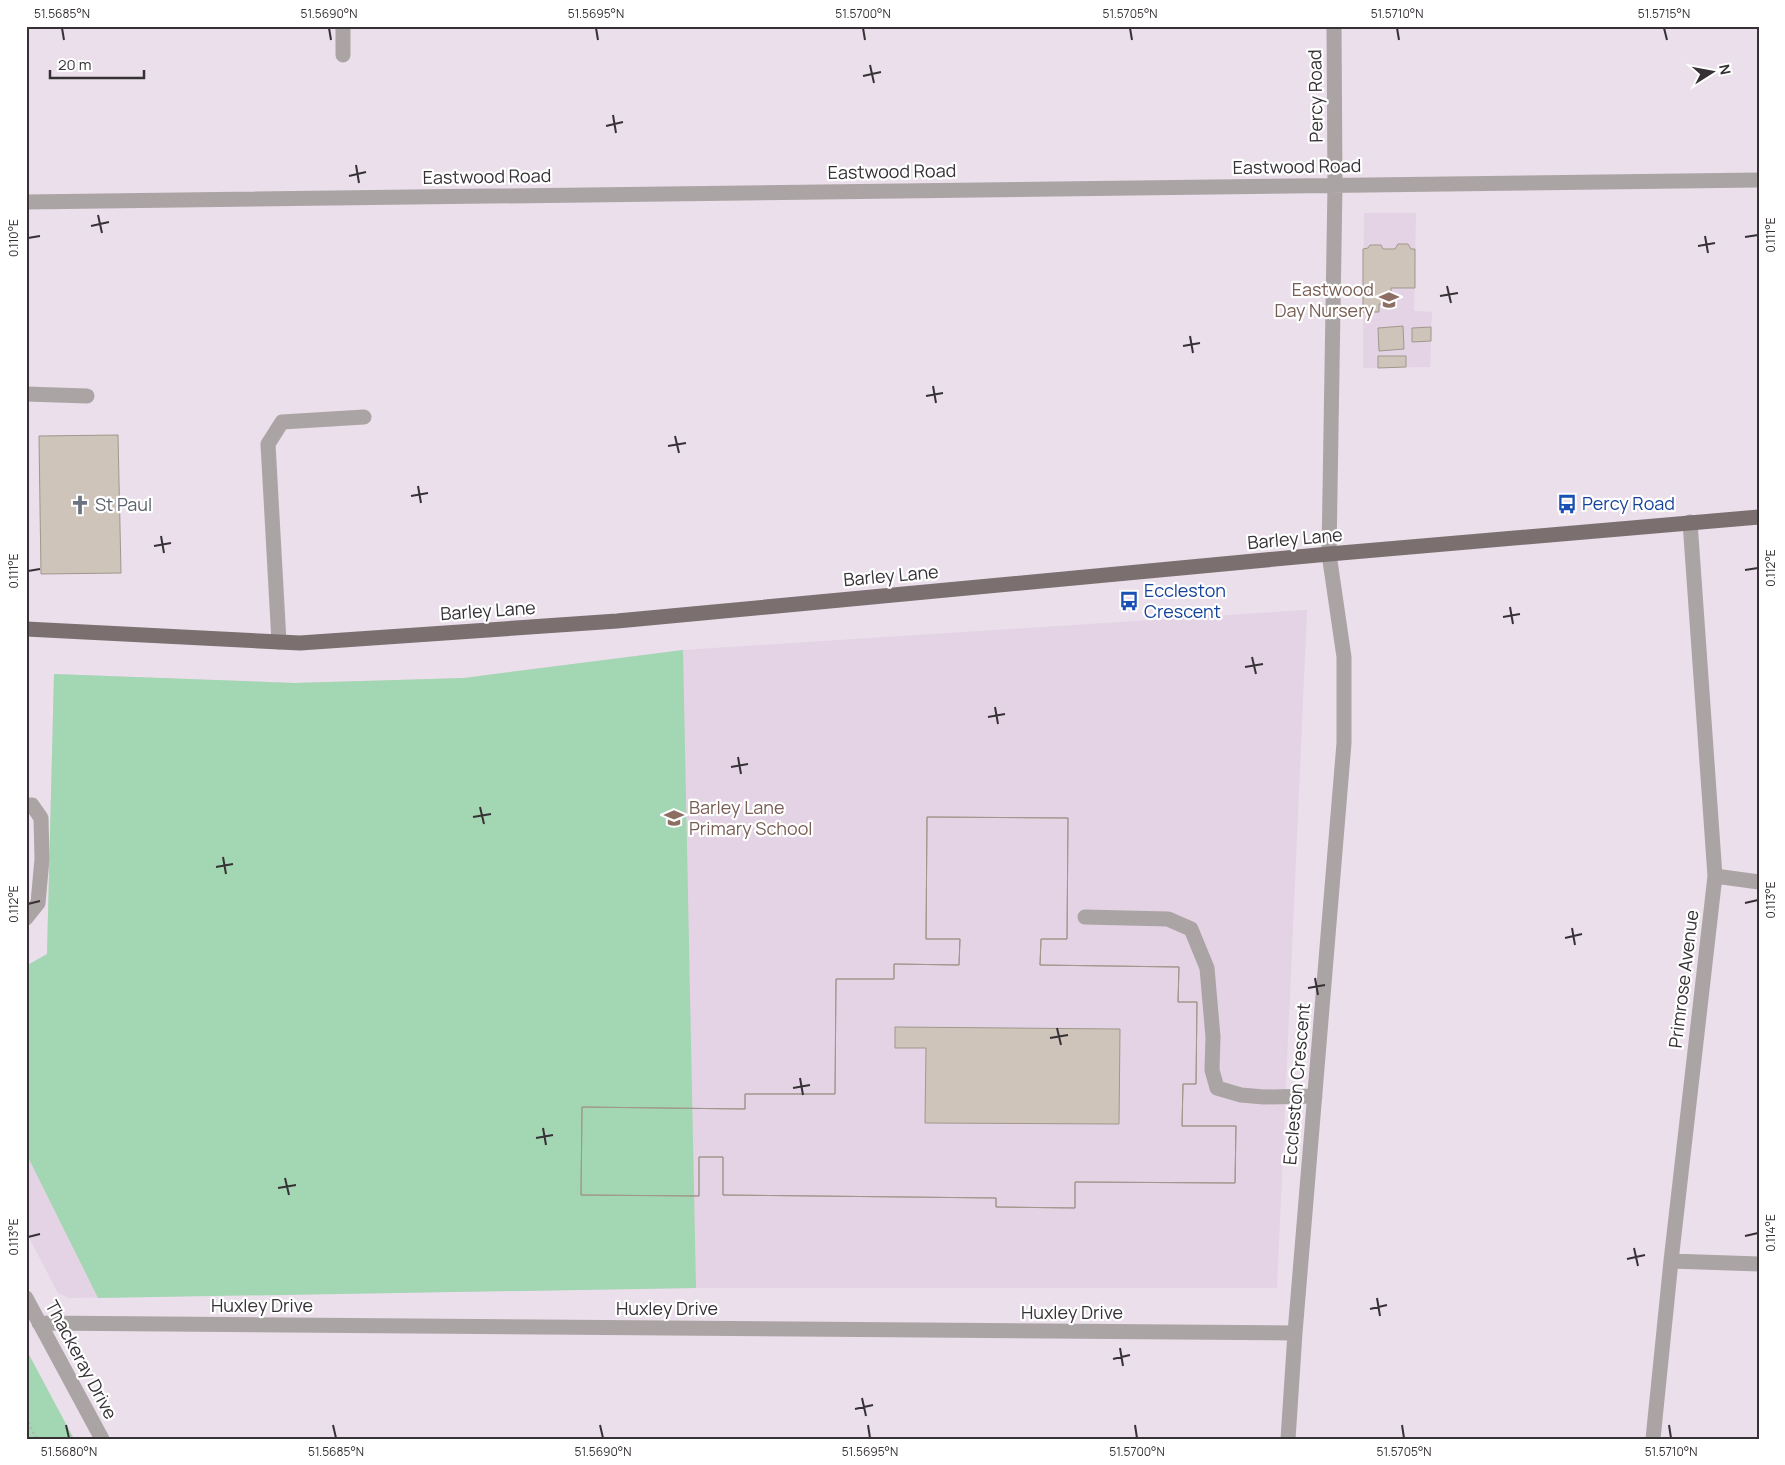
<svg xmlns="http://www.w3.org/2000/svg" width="1785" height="1465" font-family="Manrope,sans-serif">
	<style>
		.built { fill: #e3d3e4 }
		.green { fill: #a3d6b3 }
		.building { fill: #cfc4b9; stroke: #a1978d; fill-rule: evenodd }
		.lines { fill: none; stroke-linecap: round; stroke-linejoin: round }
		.path { stroke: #b0a7b0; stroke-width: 3; stroke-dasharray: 1 4; stroke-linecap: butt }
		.minor { stroke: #aba4a4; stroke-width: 15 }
		.major { stroke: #7b6f70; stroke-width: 15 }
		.ticks { fill: none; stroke: #353135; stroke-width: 2 }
		.labels { text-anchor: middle; stroke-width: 4.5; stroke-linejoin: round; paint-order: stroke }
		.street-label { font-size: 18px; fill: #353135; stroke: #fff }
		.education-label { font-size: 18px; fill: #785e54; stroke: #fff; text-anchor: end }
		.transit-label { font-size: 18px; fill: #164399; stroke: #fff; text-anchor: start }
		.worship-label { font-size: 18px; fill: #5b616d; stroke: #fff; text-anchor: start }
		.neatline { fill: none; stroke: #353135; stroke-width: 2 }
		.ticks-label { font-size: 12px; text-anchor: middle; fill: #353135 }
	</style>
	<rect width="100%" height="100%" fill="#eadfea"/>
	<!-- built -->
	<path class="built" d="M1364,213H1416L1414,311L1432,312L1430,367L1363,368Z
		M1307,610L1277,1288H696L69,1298L58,1293L26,1232V966L47,954L54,674L295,683L464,678L683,650Z"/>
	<!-- green -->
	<path class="green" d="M683,650L696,1288L98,1298L26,1153V966L47,954L54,674L295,683L464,678Z
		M26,1349L74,1439H26Z"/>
	<!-- building -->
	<path class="building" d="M1398,244H1408L1411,249H1415V288H1391V304H1379V312H1363V249L1368,248L1370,245H1381L1383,249H1395Z
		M1403,326L1404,349L1379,351L1378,328Z
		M1431,327V341L1412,342V328Z
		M1378,356H1406V367L1378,368Z
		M118,435L121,573L41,574L39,436Z
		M927,817L1068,818L1067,939H1041L1040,965L1179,967L1178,1002H1197L1196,1084H1183L1182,1126H1236L1235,1183L1075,1182V1208L996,1207V1198L723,1195V1157H699V1196L581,1195L582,1107L745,1109V1094H835L836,979H894V964L959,965L960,939H926ZM895,1027L1120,1029L1119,1124L925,1123L926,1048H895Z
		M927,817L1068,818L1067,939H1041L1040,965L1179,967L1178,1002H1197L1196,1084H1183L1182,1126H1236L1235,1183L1075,1182V1208L996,1207V1198L723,1195V1157H699V1196L581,1195L582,1107L745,1109V1094H835L836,979H894V964L959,965L960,939H926Z"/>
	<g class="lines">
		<!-- path -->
		<path class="path" d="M26,1419L37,1439"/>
		<!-- minor -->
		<path class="minor" d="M343,55V26
			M26,202L1759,180
			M26,394L87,396
			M279,642L268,444L282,422L364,417
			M26,805H32L41,818L42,859L38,903L26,918
			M1715,876L1759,882
			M1085,917L1168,919L1191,929L1207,968L1213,1037L1212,1070L1217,1088L1241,1095L1264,1097L1315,1096
			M1671,1261L1759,1264
			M26,1298L102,1439
			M39,1323L1295,1333
			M1288,1439L1295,1333L1344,743V657L1329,554L1335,185L1334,26
			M1653,1439L1671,1261L1715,876L1690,522"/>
		<!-- major -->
		<path class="major" d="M26,629L300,643L617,621L1329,554L1759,517"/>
	</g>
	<!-- ticks -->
	<path class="ticks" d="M62,28L64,40M329,28L331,40M596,28L598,40M863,28L865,40M1130,28L1132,40M1397,28L1399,40M1664,28L1667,40M870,65L874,83M863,76L881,72M613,115L616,133M606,126L623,122M356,165L359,183M349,176L366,172M98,215L102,233M91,226L109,222M1705,236L1708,253M1745,237L1758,235M28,238L40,236M1698,246L1715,243M1447,286L1451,303M1440,296L1458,293M1190,336L1193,353M1183,346L1200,343M933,386L936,403M926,396L943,393M675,436L679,453M668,446L686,443M418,486L421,503M411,496L428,493M161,536L164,553M154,546L171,543M1745,570L1758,568M28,571L40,569M1510,607L1513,624M1503,617L1520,614M1252,657L1256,674M1245,667L1263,664M995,707L998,724M988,717L1005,714M738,757L741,774M731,767L748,764M480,807L484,824M473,817L491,814M223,857L226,874M216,867L233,864M1745,903L1758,900M28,904L40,901M1572,928L1575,945M1565,938L1582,934M1315,978L1318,995M1308,988L1325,985M1057,1028L1061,1045M1050,1038L1068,1035M800,1078L803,1095M793,1088L810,1085M543,1128L546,1145M536,1138L553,1135M285,1178L289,1195M278,1188L296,1185M1745,1236L1758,1233M28,1237L40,1234M1634,1248L1638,1266M1627,1259L1645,1255M1377,1298L1380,1316M1370,1309L1387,1305M1120,1348L1123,1366M1113,1359L1130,1355M862,1398L866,1416M855,1409L873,1405M66,1425L69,1438M333,1425L336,1438M600,1425L603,1438M868,1425L870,1438M1135,1425L1137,1438M1402,1425L1404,1438M1669,1425L1671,1438"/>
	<!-- icons -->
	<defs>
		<symbol id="school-bare" viewBox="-9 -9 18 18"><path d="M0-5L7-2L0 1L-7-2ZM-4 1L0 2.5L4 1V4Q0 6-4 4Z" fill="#8d6e63" stroke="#fff" stroke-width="2.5" paint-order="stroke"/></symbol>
		<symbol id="bus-bare" viewBox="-9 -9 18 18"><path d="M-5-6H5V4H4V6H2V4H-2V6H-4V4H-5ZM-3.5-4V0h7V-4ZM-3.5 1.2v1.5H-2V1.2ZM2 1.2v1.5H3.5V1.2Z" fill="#1a4fb4" stroke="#fff" stroke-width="2.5" paint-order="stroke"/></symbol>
		<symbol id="church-bare" viewBox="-9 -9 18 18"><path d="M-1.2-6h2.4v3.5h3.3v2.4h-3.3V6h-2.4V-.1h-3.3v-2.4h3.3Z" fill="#6b7280" stroke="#fff" stroke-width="2.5" paint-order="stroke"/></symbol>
	</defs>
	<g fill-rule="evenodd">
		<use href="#school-bare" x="1375" y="286" width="28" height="28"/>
		<use href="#bus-bare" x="1553" y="490" width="28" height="28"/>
		<use href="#church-bare" x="66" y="491" width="28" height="28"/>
		<use href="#bus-bare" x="1115" y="587" width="28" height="28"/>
		<use href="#school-bare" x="660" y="804" width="28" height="28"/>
	</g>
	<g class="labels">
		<!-- street labels -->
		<g class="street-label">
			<text transform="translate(1316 96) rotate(-91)" y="6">Percy Road</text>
			<text transform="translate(1297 167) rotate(-1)" y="6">Eastwood Road</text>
			<text transform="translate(892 172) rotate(-1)" y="6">Eastwood Road</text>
			<text transform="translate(487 177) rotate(-1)" y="6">Eastwood Road</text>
			<text transform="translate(1295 539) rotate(-5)" y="6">Barley Lane</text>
			<text transform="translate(891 576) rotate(-5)" y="6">Barley Lane</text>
			<text transform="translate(488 611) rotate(-4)" y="6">Barley Lane</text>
			<text transform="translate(1684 979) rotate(-83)" y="6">Primrose Avenue</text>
			<text transform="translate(1297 1084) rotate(-85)" y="6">Eccleston Crescent</text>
			<text x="262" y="1312">Huxley Drive</text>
			<text x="667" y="1315">Huxley Drive</text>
			<text x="1072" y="1319">Huxley Drive</text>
			<text transform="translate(81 1360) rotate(62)" y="6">Thackeray Drive</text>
		</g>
		<!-- education labels -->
		<g class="education-label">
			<text x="1374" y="296">Eastwood<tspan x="1374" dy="21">Day Nursery</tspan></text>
			<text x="689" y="814" text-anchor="start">Barley Lane<tspan x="689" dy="21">Primary School</tspan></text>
		</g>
		<!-- transit labels -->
		<g class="transit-label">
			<text x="1582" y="510">Percy Road</text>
			<text x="1144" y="597">Eccleston<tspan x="1144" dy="21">Crescent</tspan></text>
		</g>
		<!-- worship labels -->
		<g class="worship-label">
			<text x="95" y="511">St Paul</text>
		</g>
	</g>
	<!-- border -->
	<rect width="1785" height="1465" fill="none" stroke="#ffffff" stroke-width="55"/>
	<!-- north arrow -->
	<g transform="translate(1712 72) rotate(79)" stroke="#ffffff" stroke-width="4" paint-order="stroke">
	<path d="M0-4L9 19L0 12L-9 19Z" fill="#353135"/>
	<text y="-8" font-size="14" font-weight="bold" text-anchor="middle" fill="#353135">N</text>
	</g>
	<!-- scale -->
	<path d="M50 70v8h94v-8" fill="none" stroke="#353135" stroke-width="2.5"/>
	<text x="58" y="70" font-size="15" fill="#353135" stroke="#ffffff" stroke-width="4" paint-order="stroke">20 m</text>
	<rect x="28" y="28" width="1730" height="1410" class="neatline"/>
	<g class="ticks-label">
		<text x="62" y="18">51.5685°N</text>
		<text x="329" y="18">51.5690°N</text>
		<text x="596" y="18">51.5695°N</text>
		<text x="863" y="18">51.5700°N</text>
		<text x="1130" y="18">51.5705°N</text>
		<text x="1397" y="18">51.5710°N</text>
		<text x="1664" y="18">51.5715°N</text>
		<text transform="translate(1771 235) rotate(-90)" y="4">0.111°E</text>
		<text transform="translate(14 238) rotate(-90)" y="4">0.110°E</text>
		<text transform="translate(1771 568) rotate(-90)" y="4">0.112°E</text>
		<text transform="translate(14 571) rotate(-90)" y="4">0.111°E</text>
		<text transform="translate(1771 900) rotate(-90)" y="4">0.113°E</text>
		<text transform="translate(14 904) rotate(-90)" y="4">0.112°E</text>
		<text transform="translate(1771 1233) rotate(-90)" y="4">0.114°E</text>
		<text transform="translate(14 1237) rotate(-90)" y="4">0.113°E</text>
		<text x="69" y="1456">51.5680°N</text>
		<text x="336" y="1456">51.5685°N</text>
		<text x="603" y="1456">51.5690°N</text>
		<text x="870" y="1456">51.5695°N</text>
		<text x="1137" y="1456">51.5700°N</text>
		<text x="1404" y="1456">51.5705°N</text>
		<text x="1671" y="1456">51.5710°N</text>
	</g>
</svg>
